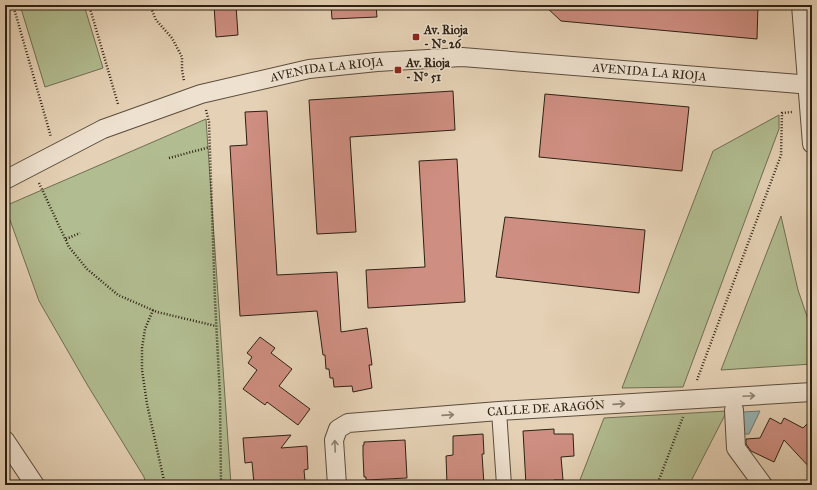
<svg xmlns="http://www.w3.org/2000/svg" width="817" height="490" font-family="'IM FELL Great Primer',serif">
	<style>
		.green { fill: #b1bc90; stroke: #6f6e52 }
		.water { fill: #98b5b6; stroke: #6d7a75 }
		.building { fill: #ce8e81; stroke: #2d2114 }
		.lines { fill: none; stroke-linecap: round; stroke-linejoin: round }
		.pedestrian-casing { stroke: #5b4d3c; stroke-width: 16 }
		.minor-casing { stroke: #5b4d3c; stroke-width: 20 }
		.path { stroke: #2d2114; stroke-width: 2.5; stroke-dasharray: 1 2; stroke-linecap: butt }
		.pedestrian { stroke: #eee1cf; stroke-width: 14 }
		.minor { stroke: #eee1cf; stroke-width: 18 }
		.oneway { stroke: #8e8172 }
		.poi-dot { fill: #8f2418; stroke: #eee1cf; stroke-width: 1.5 }
		.labels { text-anchor: middle; stroke-width: 3; stroke-linejoin: round; paint-order: stroke }
		.poi-label { font-size: 12px; font-weight: bold; fill: #2d2114; stroke: #eee1cf; text-anchor: start }
		.street-label { font-size: 12px; fill: #2d2114; stroke: #eee1cf }
	</style>
	<rect width="100%" height="100%" fill="#e5d1b5"/>
	<filter id="stains"><feTurbulence type="fractalNoise" baseFrequency=".005" numOctaves="4"/><feColorMatrix values="0 0 0 0 .2 0 0 0 0 .09 0 0 0 0 .02 0 0 0 .5 -.17"/></filter>
	<radialGradient id="worn" r=".72"><stop offset=".6" stop-color="#630" stop-opacity="0"/><stop offset="1" stop-color="#630" stop-opacity=".3"/></radialGradient>
	<!-- green -->
	<path class="green" d="M20,5H84L103,68L45,87Z
		M779,115V129L683,387L622,388L713,151Z
		M206,119L231,485H146L144,477L88,386L39,301L5,206Z
		M781,216L798,290L812,331V364L721,370Z
		M727,411L689,485H578L604,418Z"/>
	<!-- water -->
	<path class="water" d="M760,411L749,434H744L743,412Z"/>
	<!-- building -->
	<path class="building" d="M214,5H236L238,35L216,37Z
		M331,5H376L377,17L332,19Z
		M544,5H758L757,39L561,21Z
		M453,91L455,130L350,137L356,232L317,234L309,100Z
		M545,94L689,107L682,171L539,157Z
		M267,111L277,275L337,272L341,332L367,328L372,365H369L372,388L353,392L352,386L334,387L333,378H330L329,369H326L325,355H323L317,311L240,316L230,146L247,145L245,112Z
		M457,159L465,302L368,308L366,270L425,267L419,161Z
		M505,217L645,230L639,293L496,277Z
		M260,337L275,348L271,353L292,369L279,386L310,409L298,425L267,402L265,405L243,389L257,370L248,363L252,357L247,353Z
		M770,418L781,424L784,418L803,428L812,419V470L784,440L774,462L751,451L746,444V439L760,438Z
		M554,429V434H573L574,456L561,457L563,480H554V485H526L523,431Z
		M483,434L484,454H482L484,485H447L446,456L453,455V436Z
		M291,435L281,448L307,446L308,469L304,470L305,481L254,484L252,462L245,463L243,438Z
		M405,440L407,478L366,480V477H364L363,455V445H364V442Z"/>
	<g class="lines">
		<defs>
			<path id="pedestrian" d="M499,411L504,485"/>
			<g id="minor">
				<path d="M801,5L812,144"/>
				<path id="s1" d="M5,180L103,129L201,94L309,69L377,62L462,57L812,85"/>
				<path d="M734,410L736,448L763,485"/>
				<path d="M5,440L35,485"/>
				<path id="s2" d="M337,485L334,440L338,429L348,423L499,411L812,392"/>
			</g>
		</defs>
		<!-- pedestrian casing -->
		<use href="#pedestrian" class="pedestrian-casing"/>
		<!-- minor casing -->
		<use href="#minor" class="minor-casing"/>
		<!-- path -->
		<path class="path" d="M13,5L51,137
			M89,5L118,104
			M150,5L156,20L172,38L182,57V70L184,81
			M206,110L209,122L215,300L220,397L221,485
			M169,158L210,147
			M39,183L69,247L87,269L118,295L157,312L216,326
			M66,239L80,233
			M153,310L145,329L142,348V370L147,404L165,485
			M697,380L781,155L782,113L792,112
			M657,485L683,417"/>
		<!-- pedestrian -->
		<use href="#pedestrian" class="pedestrian"/>
		<!-- minor -->
		<use href="#minor" class="minor"/>
	</g>
	<!-- one-way arrows -->
	<defs><path id="oneway-shaft" d="M-6 0H5M1.5-3L5.5 0L1.5 3" fill="none" stroke-width="1.6" stroke-linecap="round" stroke-linejoin="round"/></defs>
	<g class="oneway">
		<use href="#oneway-shaft" transform="translate(749 396) rotate(-3)"/>
		<use href="#oneway-shaft" transform="translate(619 404) rotate(-4)"/>
		<use href="#oneway-shaft" transform="translate(448 415) rotate(-4)"/>
		<use href="#oneway-shaft" transform="translate(335 446) rotate(-92)"/>
	</g>
	<!-- markers -->
	<g class="poi-dot">
		<rect x="412" y="33" width="8" height="8" rx="2"/>
		<rect x="394" y="66" width="8" height="8" rx="2"/>
	</g>
	<g class="labels">
		<!-- poi labels -->
		<g class="poi-label">
			<text x="424" y="34">Av. Rioja<tspan x="424" dy="14">- Nº 26</tspan></text>
			<text x="406" y="67">Av. Rioja<tspan x="406" dy="14">- Nº 51</tspan></text>
		</g>
		<!-- street labels -->
		<g class="street-label">
			<text dy="4" stroke="none"><textPath href="#s1" startOffset="343">AVENIDA LA RIOJA</textPath></text>
			<text dy="4" stroke="none"><textPath href="#s1" startOffset="667">AVENIDA LA RIOJA</textPath></text>
			<text dy="4" stroke="none"><textPath href="#s2" startOffset="267">CALLE DE ARAGÓN</textPath></text>
		</g>
	</g>
	<!-- margin -->
	<rect width="817" height="490" fill="none" stroke="#e5d1b5" stroke-width="20"/>
	<rect x="6" y="6" width="805" height="478" fill="none" stroke="#2d2114" stroke-width="2"/>
	<rect x="10" y="10" width="797" height="470" fill="none" stroke="#2d2114"/>
	<rect width="100%" height="100%" filter="url(#stains)"/>
	<rect width="100%" height="100%" fill="url(#worn)"/>
</svg>
